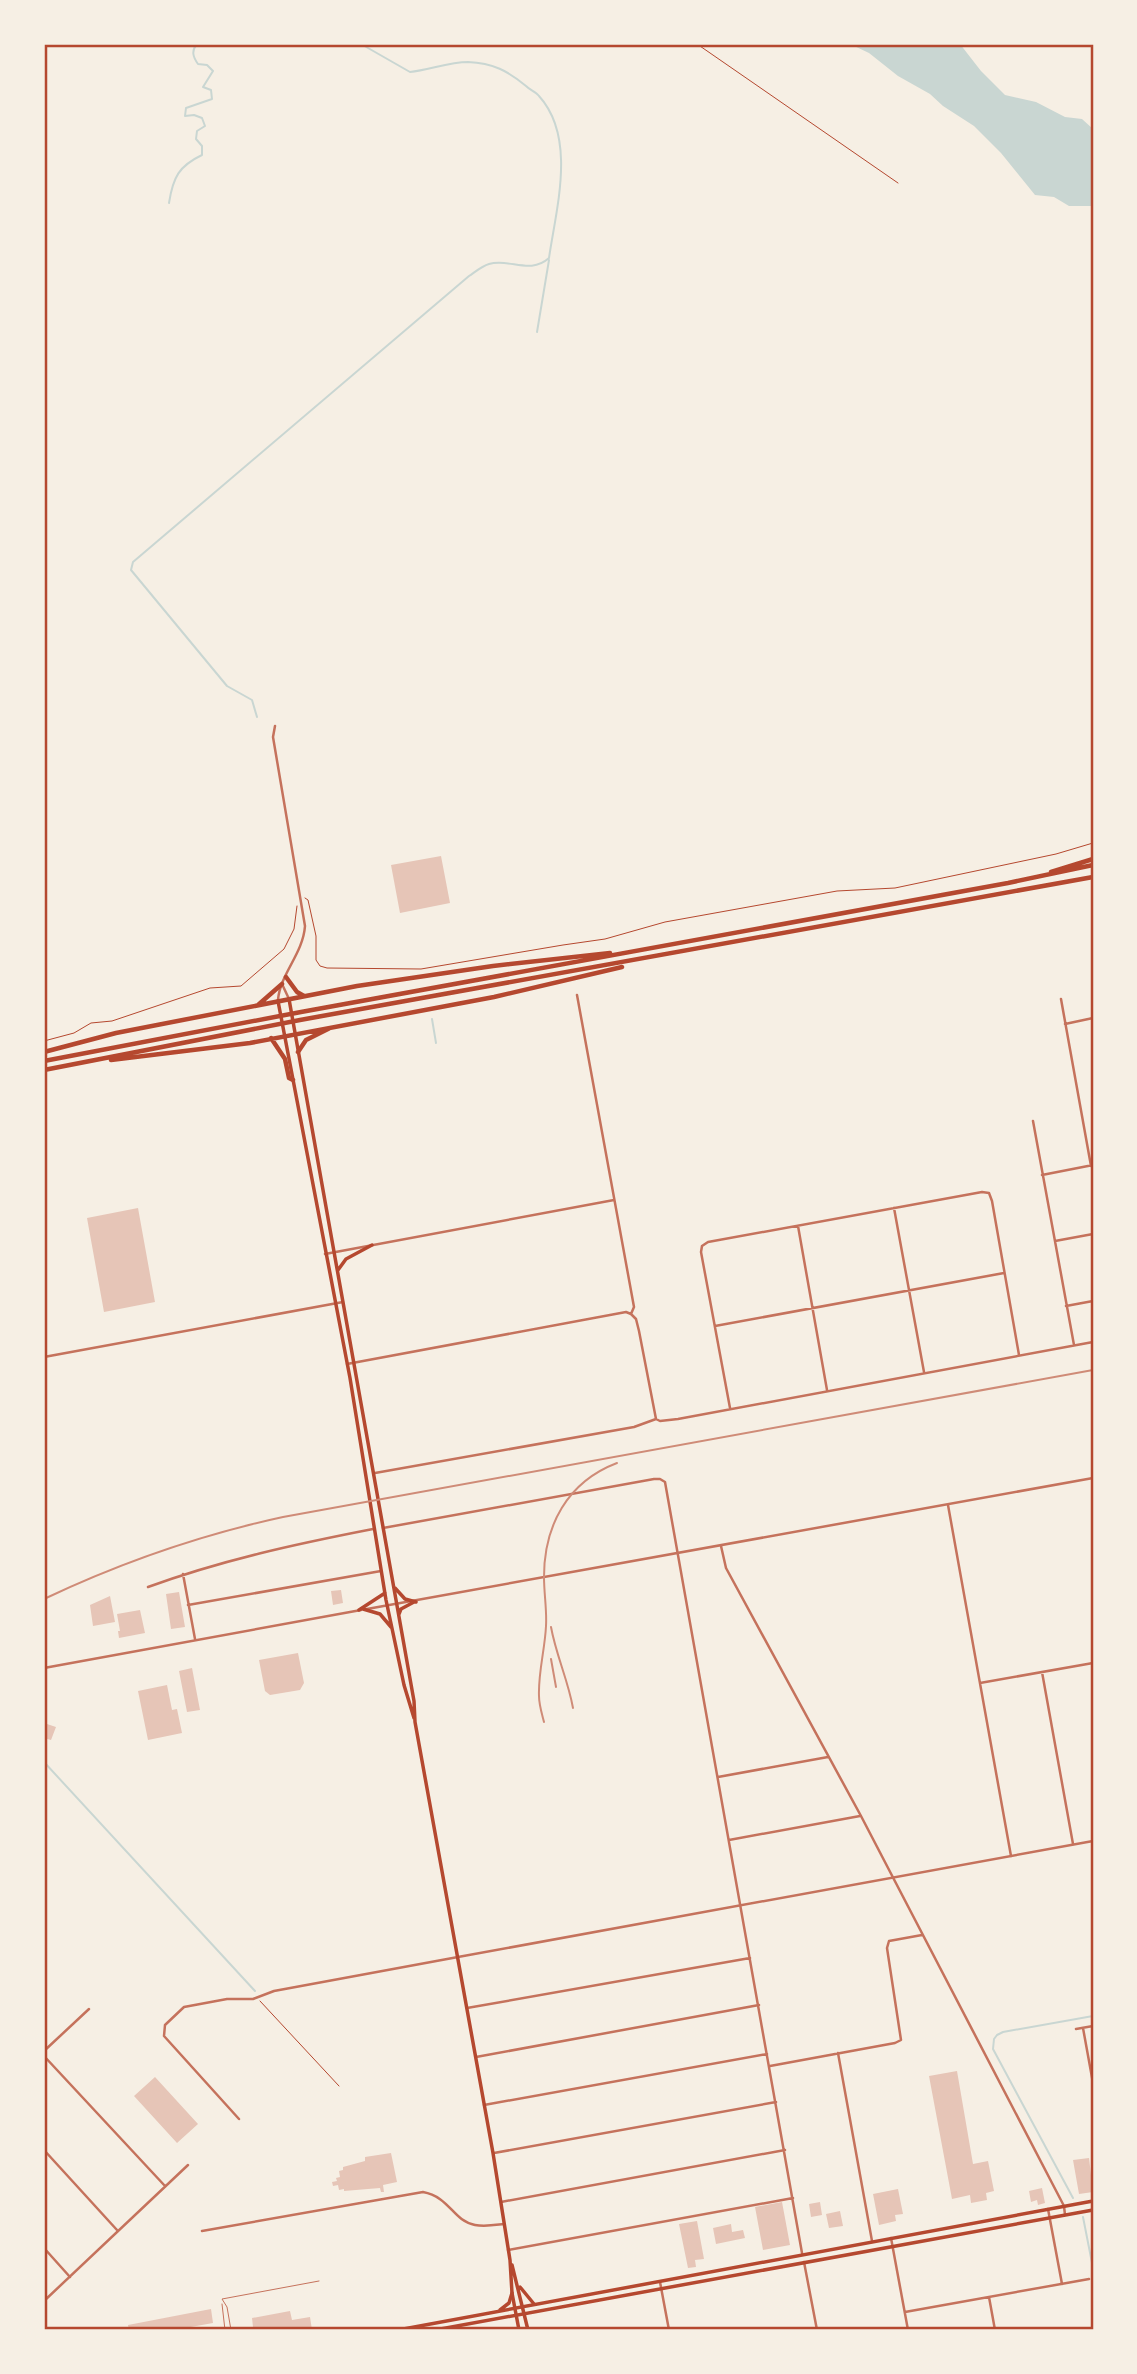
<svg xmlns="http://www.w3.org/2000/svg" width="1137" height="2374" font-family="Jost,sans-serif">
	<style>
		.water { fill: #c9d6d2 }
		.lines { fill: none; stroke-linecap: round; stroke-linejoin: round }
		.stream { stroke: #c9d6d2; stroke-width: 2 }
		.building { fill: #e6c5b7 }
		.path { stroke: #b5482f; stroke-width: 1 }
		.service { stroke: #c5725c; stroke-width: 1 }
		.minor { stroke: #c5725c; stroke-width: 2.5 }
		.tertiary { stroke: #c5725c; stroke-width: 2.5 }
		.secondary { stroke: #b5482f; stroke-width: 3.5 }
		.trunk { stroke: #b5482f; stroke-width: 3.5 }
		.motorway { stroke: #b5482f; stroke-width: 4.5 }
		.rail { stroke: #cf8b77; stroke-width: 2 }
		.neatline { fill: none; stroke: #b5482f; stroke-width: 2.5 }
	</style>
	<rect width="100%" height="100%" fill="#f6efe4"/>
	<!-- water -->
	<path class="water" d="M850,44H960L981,71L1005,95L1036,102L1065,117L1082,119L1093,129V206H1069L1054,197L1035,195L1001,153L974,126L943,106L930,94L898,76L869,53Z"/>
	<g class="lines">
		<!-- stream -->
		<path class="stream" d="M169,203C173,177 179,166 202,155V146L196,139L197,131L205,126L202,118L194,115L185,116L186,108L212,99L211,90L203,87L213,71L207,65L198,64C193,57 191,51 197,44
			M537,332L549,260
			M257,717L252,700L227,686L131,570L133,562L469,276C475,272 482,266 489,264C510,258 530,275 549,258C556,209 577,138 539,96C536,92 530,90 526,86C508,71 493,63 468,62C449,62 429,70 410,72L361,44
			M432,1019L436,1043
			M44,1762L255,1991
			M1073,2198L993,2049L994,2039L997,2035L1003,2032L1093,2016
			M1083,2217L1093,2268"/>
	</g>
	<!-- building -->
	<path class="building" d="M441,856L450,903L400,913L391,865Z
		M138,1208L155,1302L104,1312L87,1218Z
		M341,1590L343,1603L333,1605L331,1591Z
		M179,1592L185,1627L171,1629L166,1594Z
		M110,1596L115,1622L93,1626L90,1605Z
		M140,1610L145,1633L119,1638L118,1631H120L117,1614Z
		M298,1653L304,1683L300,1690L270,1695L265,1691L259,1660Z
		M192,1668L200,1710L187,1712L179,1671Z
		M167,1685L172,1710L177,1709L182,1733L148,1740L138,1691Z
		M47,1724L56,1727L51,1740L44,1738Z
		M957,2071L973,2164L988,2161L994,2191L986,2193L987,2200L971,2203L970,2195L952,2199L929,2076Z
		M155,2077L198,2124L177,2143L134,2096Z
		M391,2153L397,2182L383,2185L384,2192H381L380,2188L344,2191V2189L339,2190L338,2185L333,2186L332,2182L337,2181L336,2178L340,2177L339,2171L343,2170V2167L365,2161V2157Z
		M1089,2158L1093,2192L1079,2194L1073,2160Z
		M1042,2188L1045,2203L1038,2205L1037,2200L1031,2202L1029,2191Z
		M898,2189L903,2214L895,2215L896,2221L879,2225L873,2194Z
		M782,2202L790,2245L763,2250L755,2207Z
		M820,2202L822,2215L811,2217L809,2204Z
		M840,2211L843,2226L829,2228L826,2214Z
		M697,2221L704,2259L695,2260L696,2267L688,2268L679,2224Z
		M731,2224L732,2232L743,2230L745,2238L716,2244L713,2228Z
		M211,2309L213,2323L174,2330H129L128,2325Z
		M290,2311L292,2320L310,2317L312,2330H242L253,2327L252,2318Z"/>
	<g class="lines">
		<!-- path -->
		<path class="path" d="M697,44L898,183
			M305,898L308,900L316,936V960L320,966L327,968L421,969L563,945L605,939L665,922L837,891L895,888L1056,854L1093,843
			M44,1041L74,1033L91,1023L112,1021L210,988L241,986L284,949L294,929L297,906
			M260,2001L339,2086"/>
		<!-- service -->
		<path class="service" d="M222,2304L225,2330
			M231,2330L227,2307L222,2299L319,2281"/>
		<!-- minor -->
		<path class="minor" d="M275,726L273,737L305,926C303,954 280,974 278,1000
			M282,984L289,999
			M577,995L634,1307L631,1314L636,1319L639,1331L656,1419
			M1061,999L1091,1166
			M1065,1024L1093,1018
			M1033,1121L1074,1345
			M1042,1175L1093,1165
			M894,1208L924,1372
			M798,1226L827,1390
			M1055,1241L1093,1234
			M325,1254L614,1200
			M1066,1306L1093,1301
			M715,1326L1004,1273
			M347,1364L626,1312L631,1314
			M730,1408L701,1252L702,1246L708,1242L982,1192L989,1193L992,1201L1019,1355
			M375,1473L634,1427L656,1419L660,1421L678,1419L1093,1342
			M948,1505L1011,1856
			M383,1528L654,1479H660L665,1482L802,2253
			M721,1546L726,1568L861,1816L1064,2206L1065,2215
			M183,1574L195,1639
			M148,1587C222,1560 296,1544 373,1529
			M188,1605L381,1571
			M1042,1672L1073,1844
			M980,1683L1093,1663
			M718,1777L828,1757
			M729,1840L860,1816
			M467,2008L750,1958
			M1083,2028L1093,2083
			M1076,2029L1093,2026
			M44,2051L89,2009
			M838,2053L872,2241
			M44,2056L165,2186
			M476,2057L759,2005
			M770,2066L895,2043L901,2040L887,1948L889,1941L922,1935
			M484,2105L767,2054
			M239,2119L164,2036L165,2025L184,2007L227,1999H253L274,1991L458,1957
			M44,2150L117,2230
			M494,2153L776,2102
			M501,2202L785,2150
			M1048,2209L1062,2284
			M202,2231L423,2192C450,2197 453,2221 475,2225C485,2227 495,2225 504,2224
			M891,2238L908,2330
			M44,2248L70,2277
			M508,2250L793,2198
			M804,2262L817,2330
			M660,2282L669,2330
			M989,2297L995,2330
			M44,2301L188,2165
			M905,2312L1089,2279"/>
		<!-- tertiary -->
		<path class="tertiary" d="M44,1357L343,1302
			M367,1609L1093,1478
			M44,1668L361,1610
			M458,1957L1093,1841"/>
		<!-- secondary -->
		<path class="secondary" d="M289,999L414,1701L415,1722L493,2153L510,2260L512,2293L519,2330
			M278,1001L350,1378L386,1600L404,1685L414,1718
			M338,1270L346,1259L372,1245
			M395,1588L405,1599L416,1602
			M363,1609L380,1614L391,1627
			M359,1610L385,1593
			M399,1614L401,1609L414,1602
			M512,2265L528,2330
			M520,2287L534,2304"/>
		<!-- trunk -->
		<path class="trunk" d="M500,2310L509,2303L512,2293
			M398,2330L1093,2201
			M435,2330L1093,2210"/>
		<!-- motorway -->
		<path class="motorway" d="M1051,872L1093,859
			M286,977L297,992L304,996
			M258,1005L282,984
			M271,1038L285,1059L289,1078L293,1080
			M44,1052L116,1033L357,986L493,966L610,953
			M298,1052L306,1040L330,1028
			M111,1060L250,1043L494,997L622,967
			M44,1061L301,1012L1008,883L1093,865
			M44,1070L300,1020L1093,877"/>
		<!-- rail -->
		<path class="rail" d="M44,1599C120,1563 200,1535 283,1517L1093,1370
			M551,1627C556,1655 568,1680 573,1708
			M551,1659L556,1687
			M544,1722C542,1714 539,1705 539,1696C538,1673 545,1649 546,1626C547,1610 544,1594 544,1577C544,1526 567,1482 617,1463"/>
	</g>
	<!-- border -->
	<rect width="1137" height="2374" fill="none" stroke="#f6efe4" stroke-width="91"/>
	<rect x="46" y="46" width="1046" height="2282" class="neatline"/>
</svg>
